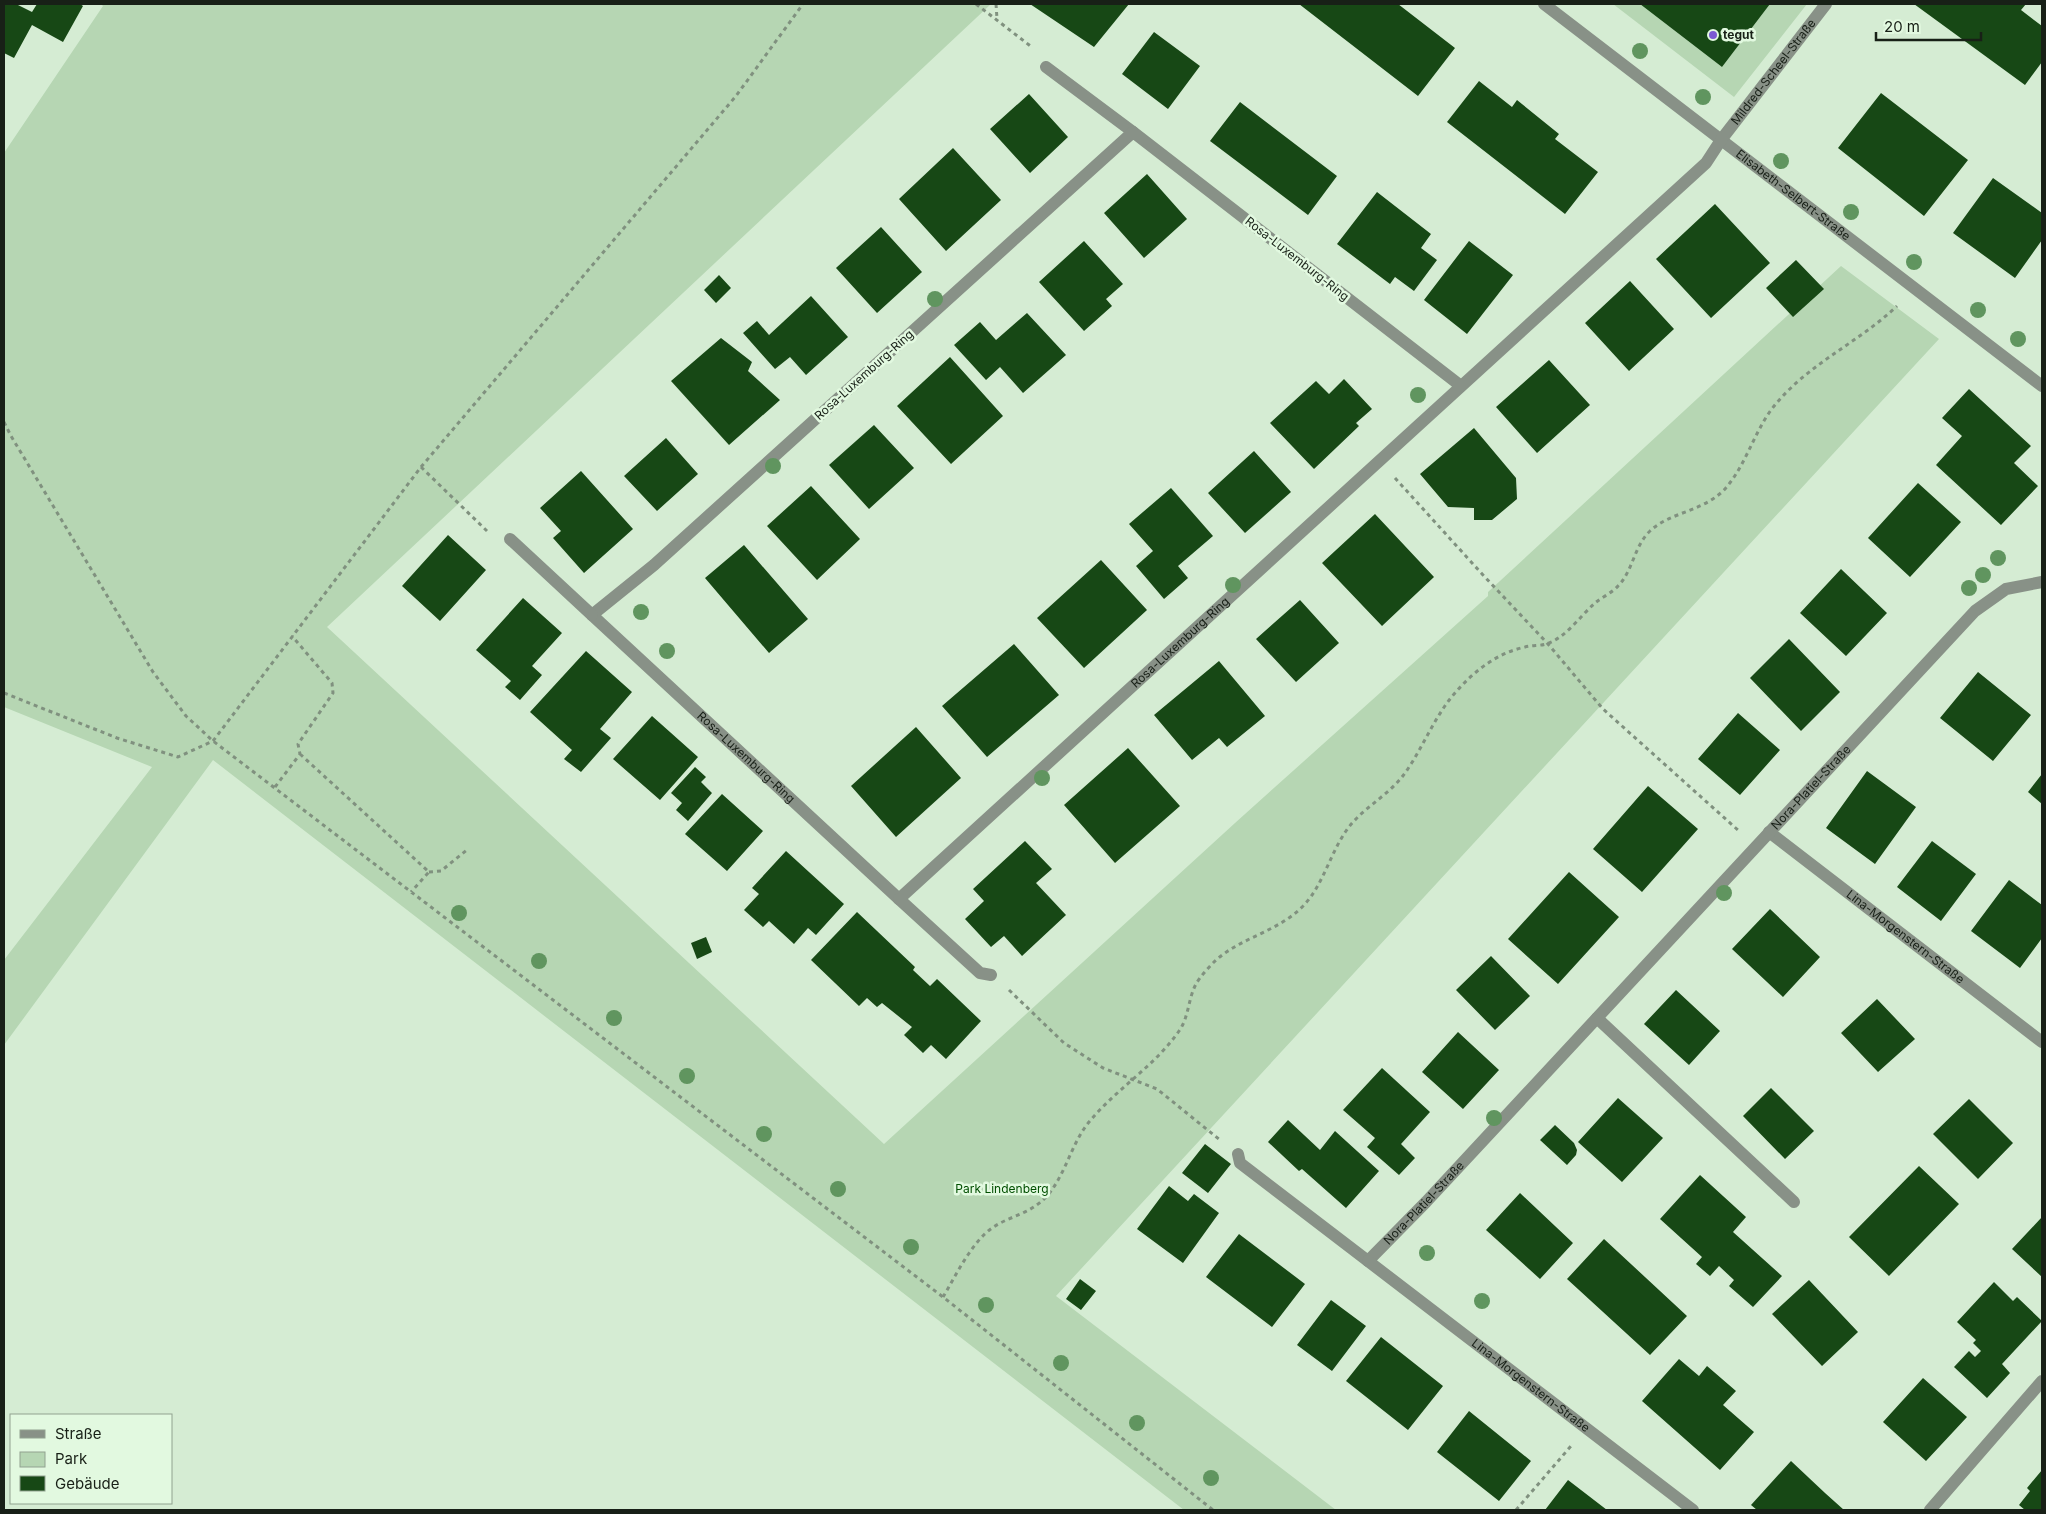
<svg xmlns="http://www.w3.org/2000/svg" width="2046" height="1514" font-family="Inter,sans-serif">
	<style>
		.green { fill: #b6d6b3 }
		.building { fill: #174815 }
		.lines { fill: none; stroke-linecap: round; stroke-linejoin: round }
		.path { stroke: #80917f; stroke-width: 3; stroke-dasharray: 4 4; stroke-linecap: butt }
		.minor { stroke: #889187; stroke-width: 12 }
		.tree { fill: #60955f }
		.poi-dot { fill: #7b59d3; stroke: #e2f9e0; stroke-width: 2 }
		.labels { text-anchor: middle; stroke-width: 5; stroke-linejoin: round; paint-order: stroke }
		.poi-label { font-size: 12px; font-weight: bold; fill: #182017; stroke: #e2f9e0; text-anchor: start }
		.street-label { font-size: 12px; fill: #182017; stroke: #e2f9e0 }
		.park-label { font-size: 12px; fill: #004e00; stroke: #e2f9e0 }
	</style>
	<rect width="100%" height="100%" fill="#d5ecd3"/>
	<!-- green -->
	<path class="green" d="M101,4H991L327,627L884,1144L1235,823L1488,596V592L1841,266L1939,339L1056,1296L1336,1510H1184L213,760L4,1045V960L152,767L4,707V153L103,6Z
		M1613,4H1640L1722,67L1770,4H1807L1734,97Z"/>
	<!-- building -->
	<path class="building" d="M4,4H16L32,12L37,4H80L83,6L63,42L32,25L14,58L4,53Z
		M1030,4H1129L1094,47Z
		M1299,4H1398L1455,48L1418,96Z
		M1640,4H1770L1722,67Z
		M1914,4H2026L2021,10L2042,26V62L2025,85Z
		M1154,32L1200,66L1168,109L1122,74Z
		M1479,81L1512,107L1517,100L1559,134L1555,139L1598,172L1565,214L1447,122Z
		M1881,93L1968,160L1924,216L1838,148Z
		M1029,94L1068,137L1030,173L990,129Z
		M1240,102L1337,176L1308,215L1210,141Z
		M953,148L1001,200L946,251L899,199Z
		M1147,174L1187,219L1144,258L1104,213Z
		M1993,178L2042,213V240L2015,278L1953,233Z
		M1377,192L1431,234L1421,248L1437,260L1414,291L1395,277L1390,284L1337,244Z
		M1715,204L1770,263L1711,318L1656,259Z
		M881,227L922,272L877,313L836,268Z
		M1084,241L1123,284L1106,299L1112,306L1084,331L1039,282Z
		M1469,241L1513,275L1467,334L1424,300Z
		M1796,260L1824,289L1793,317L1766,288Z
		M719,275L731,288L716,303L704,290Z
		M1630,281L1674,329L1629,371L1585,323Z
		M811,296L848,337L806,375L790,357L775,369L743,333L757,321L769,335Z
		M1027,313L1066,355L1023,393L1000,367L986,380L954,345L980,322L996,340Z
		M721,338L752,362L748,371L780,400L729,445L671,381Z
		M950,357L1003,416L951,464L897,406Z
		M1549,360L1590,405L1537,453L1496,407Z
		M1344,379L1372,409L1356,423L1359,426L1314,469L1270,423L1316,381L1329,394Z
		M1969,389L2031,446L2014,463L2038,486L2001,525L1936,465L1962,436L1942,418Z
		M874,425L914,468L869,509L829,465Z
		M1474,428L1516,478L1517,499L1492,520H1474V508L1448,507L1420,474Z
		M666,438L698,474L657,511L624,476Z
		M1254,451L1291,492L1245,533L1208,493Z
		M581,471L633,529L584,573L553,538L561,531L540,508Z
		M1918,483L1961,522L1910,577L1868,538Z
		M811,486L860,539L817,580L767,526Z
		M1171,488L1213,536L1178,566L1188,578L1164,599L1136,566L1153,551L1129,524Z
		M1375,514L1434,577L1382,626L1322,563Z
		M448,535L486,570L440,621L402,586Z
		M744,545L808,619L769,653L705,578Z
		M1101,560L1147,610L1084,668L1037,618Z
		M1841,569L1887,613L1846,656L1800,613Z
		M523,598L562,633L532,666L542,675L520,700L505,687L511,681L476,650Z
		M1300,600L1339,643L1296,682L1256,639Z
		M1789,639L1840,692L1801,731L1750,678Z
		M1014,644L1059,695L987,757L942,706Z
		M586,651L632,692L600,729L611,738L581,772L564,759L572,750L530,712Z
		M1219,661L1265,716L1227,747L1219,738L1192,760L1154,715Z
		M1978,672L2031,715L1993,761L1940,718Z
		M1738,713L1780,750L1740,795L1698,759Z
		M652,716L698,757L660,800L613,759Z
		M916,727L961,778L896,837L851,786Z
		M1128,748L1180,806L1115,863L1064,805Z
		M695,767L706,777L701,782L712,793L688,821L676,810L682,803L671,793Z
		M1867,771L1916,807L1875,864L1826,828Z
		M2042,774V804L2028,792Z
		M1648,786L1698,829L1642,892L1593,849Z
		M722,794L763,831L727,871L685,834Z
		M1025,841L1052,869L1036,883L1066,915L1022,956L1004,936L991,947L965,919L984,901L973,889Z
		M1932,841L1976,874L1941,921L1897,887Z
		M786,851L844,904L816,935L808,928L794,944L769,921L763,927L744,910L759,894L752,888Z
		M1569,872L1619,917L1558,984L1508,939Z
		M2009,880L2042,905V938L2020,968L1971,931Z
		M1770,909L1820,957L1783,997L1732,949Z
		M857,912L915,967L913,970L930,986L937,979L981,1021L946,1059L931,1045L923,1053L904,1035L912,1027L882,1003L877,1007L867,998L859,1006L811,960Z
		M706,937L712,952L697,959L691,943Z
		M1491,956L1530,996L1495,1030L1456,990Z
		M1676,990L1720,1031L1689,1065L1644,1024Z
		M1877,999L1915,1039L1878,1072L1841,1033Z
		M1458,1032L1499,1070L1463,1109L1422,1072Z
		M1382,1068L1430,1112L1401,1144L1415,1158L1399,1175L1367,1147L1375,1138L1343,1110Z
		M1771,1088L1814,1131L1785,1159L1743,1116Z
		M1618,1098L1663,1138L1622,1182L1578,1142Z
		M1969,1099L2013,1143L1978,1179L1933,1134Z
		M1288,1120L1320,1150L1335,1131L1379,1171L1346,1208L1302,1169L1299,1171L1268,1142Z
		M1555,1125L1574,1143L1577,1150L1576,1155L1567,1165L1540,1140Z
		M1205,1144L1231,1164L1208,1193L1182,1173Z
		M1919,1166L1959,1204L1889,1276L1849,1237Z
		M1700,1175L1746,1217L1733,1232L1782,1276L1753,1307L1729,1286L1734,1280L1719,1266L1710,1276L1696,1264L1702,1257L1660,1219Z
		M1169,1186L1188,1201L1194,1194L1219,1213L1183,1263L1137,1229Z
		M1520,1193L1573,1243L1540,1279L1486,1230Z
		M2042,1217V1277L2012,1249Z
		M1239,1234L1305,1284L1272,1327L1206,1277Z
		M1604,1239L1687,1316L1650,1355L1567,1279Z
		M1080,1279L1096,1291L1081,1310L1066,1299Z
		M1809,1280L1858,1332L1822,1366L1772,1314Z
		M1994,1282L2013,1301L2017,1297L2042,1321L2002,1364L2010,1373L1987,1398L1954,1367L1969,1351L1975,1357L1981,1351L1973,1343L1976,1340L1957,1322Z
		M1331,1300L1366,1326L1332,1371L1297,1345Z
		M1381,1337L1443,1386L1408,1430L1346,1381Z
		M1679,1359L1699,1376L1707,1366L1736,1391L1723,1405L1754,1432L1720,1470L1642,1401Z
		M1923,1378L1967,1417L1926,1461L1883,1422Z
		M1469,1411L1531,1461L1499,1501L1437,1452Z
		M1791,1461L1825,1493L1844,1510H1757L1751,1505Z
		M2042,1470V1510H2025L2019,1505L2030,1491L2027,1488Z
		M1568,1480L1607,1510H1545Z"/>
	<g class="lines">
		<!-- path -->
		<path class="path" d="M976,4L1033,48
			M996,4L997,19
			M4,422L11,436L153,672L186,716L213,741L943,1297L1213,1510
			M421,467L487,531
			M1395,478L1483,575L1548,644L1603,709L1739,831
			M4,693L117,738L178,757L213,741L421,467L736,96L803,4
			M300,754L429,872L411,892
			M275,787L300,754L298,744L333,693L332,683L292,636
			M429,872L441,871L468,849
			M1009,990L1064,1043L1103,1068L1157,1089L1220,1140
			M943,1297C956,1275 972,1242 992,1228C1011,1215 1029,1215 1047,1196C1066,1174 1071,1144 1089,1122C1116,1089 1155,1066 1179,1031C1189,1017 1188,999 1196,984C1200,977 1208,968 1214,962C1240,937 1279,932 1304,905C1323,885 1330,854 1346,831C1361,809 1385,798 1402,777C1422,751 1433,718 1455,693C1474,671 1497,653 1525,647C1532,645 1540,646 1546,644C1566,638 1580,616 1595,603C1602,597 1612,593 1618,586C1633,571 1634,546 1650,531C1670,512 1702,512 1724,490C1745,467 1753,435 1771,410C1805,365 1857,344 1897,306
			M1516,1510L1571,1446"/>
		<!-- minor -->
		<g class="minor">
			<path id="s1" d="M1544,4L2042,386"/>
			<path d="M1046,67L1133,132"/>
			<path id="s2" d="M1461,386L1133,132L654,565L592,615L899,899L1706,163L1721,140L1826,4"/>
			<path d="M510,539L592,615"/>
			<path id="s3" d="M1769,832L2042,1042"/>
			<path d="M899,899L980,973L991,975"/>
			<path d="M1597,1018L1794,1202"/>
			<path id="s4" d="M1238,1154L1240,1163L1368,1261L1426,1202L1975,611L2006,589L2042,582"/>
			<path id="s5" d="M1368,1261L1693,1510"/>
			<path d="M1930,1510L2042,1381"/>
		</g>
	</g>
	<!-- trees -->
	<g class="tree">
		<circle cx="1640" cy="51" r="8"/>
		<circle cx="1703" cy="97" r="8"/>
		<circle cx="1781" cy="161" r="8"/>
		<circle cx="1851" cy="212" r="8"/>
		<circle cx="1914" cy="262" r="8"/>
		<circle cx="935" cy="299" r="8"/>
		<circle cx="1978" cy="310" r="8"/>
		<circle cx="2018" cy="339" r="8"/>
		<circle cx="1418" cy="395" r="8"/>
		<circle cx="773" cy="466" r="8"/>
		<circle cx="1998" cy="558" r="8"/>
		<circle cx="1983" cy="575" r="8"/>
		<circle cx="1233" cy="585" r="8"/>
		<circle cx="1969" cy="588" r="8"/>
		<circle cx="641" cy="612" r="8"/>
		<circle cx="667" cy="651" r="8"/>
		<circle cx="1042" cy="778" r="8"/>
		<circle cx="1724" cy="893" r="8"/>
		<circle cx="459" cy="913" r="8"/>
		<circle cx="539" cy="961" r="8"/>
		<circle cx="614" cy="1018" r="8"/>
		<circle cx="687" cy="1076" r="8"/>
		<circle cx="1494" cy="1118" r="8"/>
		<circle cx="764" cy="1134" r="8"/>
		<circle cx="838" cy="1189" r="8"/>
		<circle cx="911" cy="1247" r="8"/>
		<circle cx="1427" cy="1253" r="8"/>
		<circle cx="1482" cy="1301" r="8"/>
		<circle cx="986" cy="1305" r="8"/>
		<circle cx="1061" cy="1363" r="8"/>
		<circle cx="1137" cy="1423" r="8"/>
		<circle cx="1211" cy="1478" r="8"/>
	</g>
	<!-- markers -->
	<circle class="poi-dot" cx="1713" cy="35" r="5"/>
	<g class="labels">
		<!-- poi labels -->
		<g class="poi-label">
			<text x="1723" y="39">tegut</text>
		</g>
		<!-- street labels -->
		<g class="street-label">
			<text dy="4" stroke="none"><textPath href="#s2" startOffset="2764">Mildred-Scheel-Straße</textPath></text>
			<text dy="4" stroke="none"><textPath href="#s1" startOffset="314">Elisabeth-Selbert-Straße</textPath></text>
			<text transform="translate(1297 259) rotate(38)" y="4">Rosa-Luxemburg-Ring</text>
			<text transform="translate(864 375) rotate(-42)" y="4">Rosa-Luxemburg-Ring</text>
			<text dy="4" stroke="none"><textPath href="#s2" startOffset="1939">Rosa-Luxemburg-Ring</textPath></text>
			<text dy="4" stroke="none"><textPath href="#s2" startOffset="1350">Rosa-Luxemburg-Ring</textPath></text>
			<text dy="4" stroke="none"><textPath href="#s4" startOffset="819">Nora-Platiel-Straße</textPath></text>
			<text dy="4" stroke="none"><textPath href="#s3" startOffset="172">Lina-Morgenstern-Straße</textPath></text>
			<text dy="4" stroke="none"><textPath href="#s4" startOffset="251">Nora-Platiel-Straße</textPath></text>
			<text dy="4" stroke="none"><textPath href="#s5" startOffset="205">Lina-Morgenstern-Straße</textPath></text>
		</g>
		<!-- park labels -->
		<g class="park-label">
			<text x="1002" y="1193">Park Lindenberg</text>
		</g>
	</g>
	<!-- border -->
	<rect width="2046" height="1514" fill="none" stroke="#182017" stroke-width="10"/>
	<!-- legend -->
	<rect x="10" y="1414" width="162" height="90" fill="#e2f9e0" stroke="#91a290"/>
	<rect x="20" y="1430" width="25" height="8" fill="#889187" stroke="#91a290"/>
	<text x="55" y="1439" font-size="15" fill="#182017">Straße</text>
	<rect x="20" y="1452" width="25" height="15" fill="#b6d6b3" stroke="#91a290"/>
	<text x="55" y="1464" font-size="15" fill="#182017">Park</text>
	<rect x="20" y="1476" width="25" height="15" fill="#174815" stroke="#91a290"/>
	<text x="55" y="1489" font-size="15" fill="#182017">Gebäude</text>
	<!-- scale -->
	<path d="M1876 32v8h105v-8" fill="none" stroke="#182017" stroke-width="2.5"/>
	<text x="1884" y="32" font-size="15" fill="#182017" stroke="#e2f9e0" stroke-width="4" paint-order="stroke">20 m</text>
</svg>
